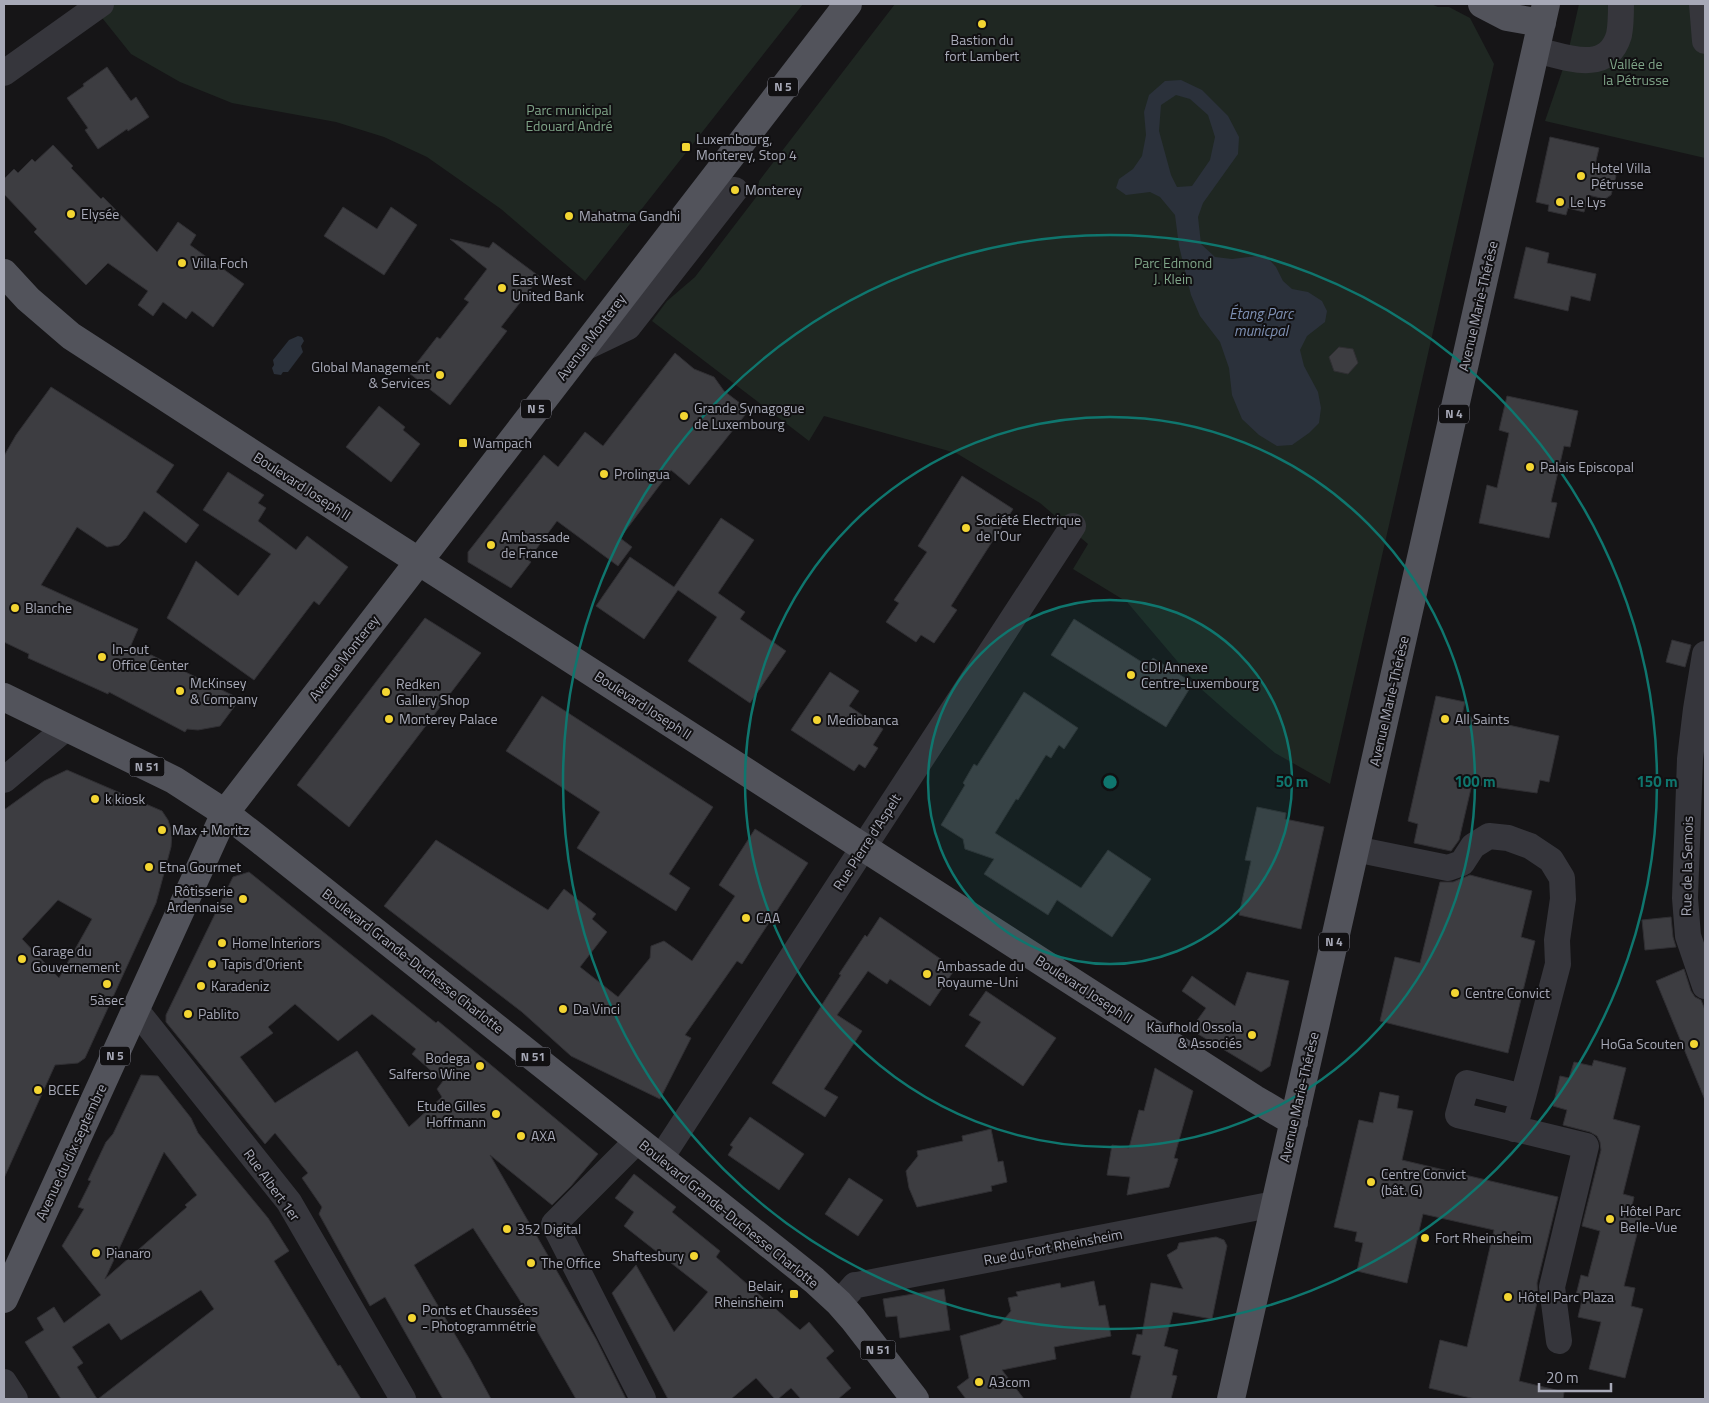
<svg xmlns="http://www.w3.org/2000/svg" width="1709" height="1403" font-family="'Titillium Web',sans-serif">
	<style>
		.green { fill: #1f2722 }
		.water { fill: #2b313b; fill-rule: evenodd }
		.building { fill: #3d3d41; stroke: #302f33; fill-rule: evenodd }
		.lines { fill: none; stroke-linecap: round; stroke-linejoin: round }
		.minor { stroke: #36363c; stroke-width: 26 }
		.major { stroke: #52535b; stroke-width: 28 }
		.ring { fill: none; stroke: #0f766e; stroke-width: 2.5 }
		.poi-dot { fill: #f3d532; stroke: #111012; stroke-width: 2 }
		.labels { text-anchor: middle; stroke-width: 4; stroke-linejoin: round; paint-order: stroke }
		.shield { fill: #111012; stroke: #7a7b86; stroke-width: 1 }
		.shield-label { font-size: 12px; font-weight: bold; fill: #a7a9b7 }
		.poi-label { font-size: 14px; fill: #a7a9b7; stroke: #111012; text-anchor: start }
		.park-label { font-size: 14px; fill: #7ea387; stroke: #111012 }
		.street-label { font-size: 14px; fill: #a7a9b7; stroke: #111012 }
		.water-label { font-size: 15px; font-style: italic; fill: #7e90b3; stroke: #111012 }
		.centre { fill: #0f766e; stroke: #111012; stroke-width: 2.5 }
		.ring-label { font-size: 15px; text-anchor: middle; font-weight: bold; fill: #0f766e; stroke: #111012; stroke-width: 4; stroke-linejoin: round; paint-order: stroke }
	</style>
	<rect width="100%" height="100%" fill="#161517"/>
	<!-- green -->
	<path class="green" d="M91,4H803L585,281L501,209L427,157L384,137L336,122L232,103L180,82L131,54Z
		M895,4H1431L1438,7H1449L1470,18L1494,64L1330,784L1275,753L1234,718L1200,688L1127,602L1073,569L1088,544L1040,503L956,453L824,416L809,441L652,321L667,301L695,277L757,196L759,181Z
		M1579,4H1705V158L1545,121L1567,57Z"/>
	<!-- water -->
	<path class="water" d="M1181,80L1202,90L1228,116L1239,137L1238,154L1203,203L1198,217L1201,244L1215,257L1232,259L1265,255L1276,267L1283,281L1292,289L1308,292L1322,301L1327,311L1325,322L1307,336L1300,350L1304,366L1318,392L1321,408L1319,423L1309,433L1292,445L1277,446L1259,435L1242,419L1232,395L1229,368L1220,342L1200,316L1191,295L1179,246L1175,215L1160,197L1150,192L1126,195L1116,188L1119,179L1133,169L1142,156L1146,135L1144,112L1149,95L1165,81ZM1176,95L1190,99L1208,115L1215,137L1210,160L1192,186L1177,187L1171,175L1159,131L1161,105Z
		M298,336L302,337L304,341L301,346L303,352L288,372H283L281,375L274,374L272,368L274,365L273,360L289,340Z"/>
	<!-- building -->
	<path class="building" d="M107,67L131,101L136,97L149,117L128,131L127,129L98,149L85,130L88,128L67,98L84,86L83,84Z
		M1550,137L1599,148L1595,165L1612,170L1616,176L1611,195L1605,199L1588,195L1584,212L1568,208L1566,215L1548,211L1549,205L1536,202Z
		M53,145L73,166L71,168L101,199L103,197L157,252L178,222L196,235L190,245L244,284L213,327L192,311L186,319L163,302L153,316L138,305L148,291L108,263L86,285L34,232L37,229L4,194V179L14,169L18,173L32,159L35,162Z
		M343,207L377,229L391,207L417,225L384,275L324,236Z
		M450,239L489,248L493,242L540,277L501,327L507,331L450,405L409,373L437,337L440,339L469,302L464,299L487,269Z
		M1526,247L1549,253L1547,263L1596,274L1590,301L1571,296L1568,311L1514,298Z
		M1339,347L1353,349L1358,363L1348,374L1334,371L1329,357Z
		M675,353L694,369L714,377L724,391L749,410L689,485L671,470L620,538L632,547L618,566L557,521L528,560L531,562L511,588L468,562V552L544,455L558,467L585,432L603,446Z
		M51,387L174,465L156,492L199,525L186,543L144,511L126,538L119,545L107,547L77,527L41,585L138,629L131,645L240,699L220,726L198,730L187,729L185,732L109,692L108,694L28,658L29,654L4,642V456L16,435Z
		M1507,396L1578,411L1570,447L1564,446L1551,502L1557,503L1549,538L1479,523L1487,485L1497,488L1509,433L1499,430Z
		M379,406L405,427L403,430L420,444L391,482L346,447Z
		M228,472L264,495L258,503L266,508L258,521L296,550L307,536L348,567L319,605L314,601L254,680L167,618L196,561L238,596L271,554L203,510Z
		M962,476L1013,509L951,606L957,610L934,643L921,635L916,642L886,622L899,603L894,600L927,552L918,546Z
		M721,518L754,540L718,593L745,612L740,619L786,651L750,703L688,661L717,617L678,590L644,639L596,606L630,557L674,587Z
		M425,618L481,653L349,827L297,785Z
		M1074,619L1148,666L1153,658L1193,683L1166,727L1051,655Z
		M1672,640L1691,645L1685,667L1666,662Z
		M830,672L859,691L849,706L883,729L873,745L878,748L865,768L859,764L854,771L791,730Z
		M1024,692L1078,728L1064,749L1059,745L1051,758L1046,755L1018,800L1016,799L995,833L1081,888L1108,850L1151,879L1112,937L1057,900L1048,915L984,874L994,859L965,849L963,839L941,825L965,785L963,783L974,764L977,766Z
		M542,696L713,807L669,874L690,888L676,911L577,848L600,812L506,751Z
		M1436,696L1465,702L1462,715L1559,736L1549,782L1540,780L1537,793L1472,784L1459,840L1451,851L1414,843L1418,824L1408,821Z
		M67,770L162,811L168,820L172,833L171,847L156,903L85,1058L78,1063L55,1065L4,1178V810L44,781ZM58,900L92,919L59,978L22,939Z
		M1257,807L1286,813L1285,819L1324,827L1301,929L1239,915L1251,861L1245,860Z
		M755,829L808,863L742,964L737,961L685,1035L691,1038L660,1099L571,1056L522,1012L384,906L436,840L548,910L564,889L596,914L592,919L607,932L580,967L618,997L650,958L651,946L664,941L692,961L735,896L719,885Z
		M249,872L436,1023L438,1021L598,1154L571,1186L552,1205L490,1155L596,1339L626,1399H576L519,1299L473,1228L414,1265L470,1360L491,1399H443L385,1297L370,1306L319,1214L322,1207L302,1178L308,1173L275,1133L265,1144L166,1022V1015L233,877ZM295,1004L338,1041L372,1014L416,1049L412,1054L443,1081L437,1089L442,1097L409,1127L357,1051L275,1103L240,1057L273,1033L268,1027Z
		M1470,875L1532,891L1521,937L1535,941L1508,1053L1380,1021L1395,957L1420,963L1440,882H1453Z
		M880,917L955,969L930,1006L890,979L887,984L868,971L837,1015L862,1031L824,1089L838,1097L825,1117L772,1083L841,975L839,974L865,935L867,937Z
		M1671,917L1673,937L1676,947L1645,950L1642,920Z
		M1684,969L1691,991L1695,997L1701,1000L1705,1010V1100L1656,981Z
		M1247,972L1289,981L1270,1066L1261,1072L1198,1034L1200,1031L1193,1026L1206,1008L1182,991L1192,976L1235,1006Z
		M986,991L1056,1038L1023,1086L965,1046L981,1022L969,1015Z
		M1594,1060L1626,1068L1613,1119L1640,1126L1623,1194L1634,1197L1630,1215L1641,1218L1624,1286L1635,1288L1631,1306L1643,1309L1625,1378L1589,1369L1601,1322L1578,1317L1583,1296L1576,1295L1581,1275L1588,1277L1600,1231L1582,1226L1601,1150L1600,1142L1597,1136L1590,1132L1563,1125L1567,1110L1553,1106L1560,1076L1569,1078L1574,1062L1592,1066Z
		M1155,1068L1193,1091L1174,1158L1178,1159L1169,1187L1127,1195L1130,1177L1107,1175L1112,1145L1129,1148L1139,1110L1144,1111Z
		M141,1075L158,1076L191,1118L198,1133L268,1218L289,1251L274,1261L338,1366L340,1365L361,1399H98L214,1309L201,1290L121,1340L109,1323L72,1347L83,1363L77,1367L97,1399H61L25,1342L44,1330L37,1318L54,1307L64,1323L101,1295L62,1246L84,1209L78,1207L91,1181L88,1180L106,1142L113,1134ZM164,1152L197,1195L185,1205L187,1207L105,1279Z
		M1380,1092L1399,1096L1397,1108L1413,1111L1402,1160L1558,1197L1537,1283L1538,1298L1519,1381L1564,1392L1563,1399H1475L1429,1388L1440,1340L1467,1347L1494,1230L1423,1214L1407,1283L1357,1271L1363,1243L1355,1241L1357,1232L1334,1227L1359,1120L1373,1123Z
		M750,1117L804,1154L779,1190L728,1155L733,1147L730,1145Z
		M991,1129L998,1162L1003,1161L1007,1182L991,1186L992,1191L917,1207L909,1188L906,1171L918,1156L917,1151L963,1141L962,1136Z
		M634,1174L676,1207L672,1212L720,1251L716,1257L800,1330L809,1322L834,1351L826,1358L851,1388L838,1399H801L791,1388L778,1399H775L756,1378L731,1399H668L612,1293L636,1265L674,1332L708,1292L624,1226L634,1212L615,1198Z
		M849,1178L883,1200L858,1236L825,1214Z
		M1216,1237L1224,1240L1227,1246L1212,1319L1173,1312L1164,1346L1178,1350L1172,1375L1177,1376L1171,1399H1130L1141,1356L1132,1354L1137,1334L1142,1335L1151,1283L1183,1289L1167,1255L1177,1249L1179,1243Z
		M1094,1281L1099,1306L1105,1305L1111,1336L1054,1347L1056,1359L1002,1370L1024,1399H966L957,1387L969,1378L960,1336L1000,1324L1011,1311L1008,1298L1018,1296L1016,1292L1060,1283L1061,1288Z
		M944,1289L950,1330L900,1338L897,1316L886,1317L883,1299Z"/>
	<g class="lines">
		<!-- minor -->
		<path class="minor" d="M1702,4L1705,41
			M1536,50C1566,57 1607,75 1619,35C1621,25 1621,14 1621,4
			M4,73L101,4
			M582,349L628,327L735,190
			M1705,654L1696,709L1690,759L1685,898L1688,936L1705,986
			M4,780L66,728
			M1355,849L1448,868L1462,863L1473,846L1489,836L1508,838L1530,846L1551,860L1562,878L1563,899L1557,940L1558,964L1523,1097
			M136,1010L289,1202L403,1399
			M1514,1129L1523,1097L1467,1083L1458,1115L1586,1146L1552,1287L1559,1341
			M638,1140L554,1224L643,1399
			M661,1158L1073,526
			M839,1303L855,1285H857L1275,1204
			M4,1382L15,1399"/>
		<!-- major -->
		<path class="major" d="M1482,4L1507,17L1542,23
			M4,273L28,299L71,336L384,539L1255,1099L1294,1122
			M4,697L174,780L225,813L261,841L814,1280L839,1303L853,1319L915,1399
			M4,1299L225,813L848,4
			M1231,1399L1546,4"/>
	</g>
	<!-- distance rings -->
	<circle cx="1110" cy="782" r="182" fill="#0f766e" fill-opacity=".12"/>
	<g class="ring">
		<circle cx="1110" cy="782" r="182"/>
		<circle cx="1110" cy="782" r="365"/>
		<circle cx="1110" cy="782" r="547"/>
	</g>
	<!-- markers -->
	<g class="poi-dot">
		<circle cx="982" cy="24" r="5"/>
		<rect x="681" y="142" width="10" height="10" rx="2.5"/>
		<circle cx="1581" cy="176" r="5"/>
		<circle cx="735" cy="190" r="5"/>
		<circle cx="1560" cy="202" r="5"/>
		<circle cx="71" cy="214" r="5"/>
		<circle cx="569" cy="216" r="5"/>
		<circle cx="182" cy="263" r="5"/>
		<circle cx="502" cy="288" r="5"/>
		<circle cx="440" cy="375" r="5"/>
		<circle cx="684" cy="416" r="5"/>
		<rect x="458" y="438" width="10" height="10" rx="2.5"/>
		<circle cx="1530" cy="467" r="5"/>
		<circle cx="604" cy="474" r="5"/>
		<circle cx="966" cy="528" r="5"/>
		<circle cx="491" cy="545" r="5"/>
		<circle cx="15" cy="608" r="5"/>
		<circle cx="102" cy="657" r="5"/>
		<circle cx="1131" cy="675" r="5"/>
		<circle cx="180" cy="691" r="5"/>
		<circle cx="386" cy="692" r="5"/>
		<circle cx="389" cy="719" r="5"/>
		<circle cx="1445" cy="719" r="5"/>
		<circle cx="817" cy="720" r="5"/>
		<circle cx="95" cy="799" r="5"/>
		<circle cx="162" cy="830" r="5"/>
		<circle cx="149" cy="867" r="5"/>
		<circle cx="243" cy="899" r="5"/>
		<circle cx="746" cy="918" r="5"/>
		<circle cx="222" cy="943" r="5"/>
		<circle cx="22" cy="959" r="5"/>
		<circle cx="212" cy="964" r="5"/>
		<circle cx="927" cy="974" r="5"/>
		<circle cx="107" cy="984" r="5"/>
		<circle cx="201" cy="986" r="5"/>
		<circle cx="1455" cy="993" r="5"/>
		<circle cx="563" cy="1009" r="5"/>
		<circle cx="188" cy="1014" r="5"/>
		<circle cx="1252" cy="1035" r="5"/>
		<circle cx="1694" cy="1044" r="5"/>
		<circle cx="480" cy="1066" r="5"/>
		<circle cx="38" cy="1090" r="5"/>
		<circle cx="496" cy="1114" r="5"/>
		<circle cx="521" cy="1136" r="5"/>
		<circle cx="1371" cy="1182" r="5"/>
		<circle cx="1610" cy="1219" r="5"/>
		<circle cx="507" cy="1229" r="5"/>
		<circle cx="1425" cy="1238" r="5"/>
		<circle cx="96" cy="1253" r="5"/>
		<circle cx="694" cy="1256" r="5"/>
		<circle cx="531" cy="1263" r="5"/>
		<rect x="789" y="1289" width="10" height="10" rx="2.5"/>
		<circle cx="1508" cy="1297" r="5"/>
		<circle cx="412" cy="1318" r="5"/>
		<circle cx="979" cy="1382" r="5"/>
	</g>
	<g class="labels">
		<!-- shield labels -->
		<g class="shield">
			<rect x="768" y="77.5" width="30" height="19" rx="4"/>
			<rect x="521" y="399.5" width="30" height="19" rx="4"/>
			<rect x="1439" y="404.5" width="30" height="19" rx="4"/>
			<rect x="129.5" y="757.5" width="35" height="19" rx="4"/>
			<rect x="1319" y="932.5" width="30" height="19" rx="4"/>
			<rect x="100" y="1046.5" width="30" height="19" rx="4"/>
			<rect x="515.5" y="1047.5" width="35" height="19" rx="4"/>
			<rect x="860.5" y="1340.5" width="35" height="19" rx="4"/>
		</g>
		<g class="shield-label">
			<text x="783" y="91">N 5</text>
			<text x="536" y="413">N 5</text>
			<text x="1454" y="418">N 4</text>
			<text x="147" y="771">N 51</text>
			<text x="1334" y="946">N 4</text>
			<text x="115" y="1060">N 5</text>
			<text x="533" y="1061">N 51</text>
			<text x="878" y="1354">N 51</text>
		</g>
		<!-- poi labels -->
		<g class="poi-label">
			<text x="982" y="45" text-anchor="middle">Bastion du<tspan x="982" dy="16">fort Lambert</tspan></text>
			<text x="696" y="144">Luxembourg,<tspan x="696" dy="16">Monterey, Stop 4</tspan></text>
			<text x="1591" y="173">Hotel Villa<tspan x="1591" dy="16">Pétrusse</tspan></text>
			<text x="745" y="195">Monterey</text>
			<text x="1570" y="207">Le Lys</text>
			<text x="81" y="219">Elysée</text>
			<text x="579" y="221">Mahatma Gandhi</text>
			<text x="192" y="268">Villa Foch</text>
			<text x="512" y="285">East West<tspan x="512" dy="16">United Bank</tspan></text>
			<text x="430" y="372" text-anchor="end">Global Management<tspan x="430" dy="16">&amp; Services</tspan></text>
			<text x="694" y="413">Grande Synagogue<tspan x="694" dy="16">de Luxembourg</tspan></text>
			<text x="473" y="448">Wampach</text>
			<text x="1540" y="472">Palais Episcopal</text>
			<text x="614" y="479">Prolingua</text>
			<text x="976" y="525">Société Electrique<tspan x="976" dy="16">de l'Our</tspan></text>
			<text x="501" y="542">Ambassade<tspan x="501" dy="16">de France</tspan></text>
			<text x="25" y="613">Blanche</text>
			<text x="112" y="654">In-out<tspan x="112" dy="16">Office Center</tspan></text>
			<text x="1141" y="672">CDI Annexe<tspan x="1141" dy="16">Centre-Luxembourg</tspan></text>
			<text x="190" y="688">McKinsey<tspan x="190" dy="16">&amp; Company</tspan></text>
			<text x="396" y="689">Redken<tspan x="396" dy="16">Gallery Shop</tspan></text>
			<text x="399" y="724">Monterey Palace</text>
			<text x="1455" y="724">All Saints</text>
			<text x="827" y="725">Mediobanca</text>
			<text x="105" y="804">k kiosk</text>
			<text x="172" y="835">Max + Moritz</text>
			<text x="159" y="872">Etna Gourmet</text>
			<text x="233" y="896" text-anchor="end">Rôtisserie<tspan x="233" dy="16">Ardennaise</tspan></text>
			<text x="756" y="923">CAA</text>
			<text x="232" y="948">Home Interiors</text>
			<text x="32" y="956">Garage du<tspan x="32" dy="16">Gouvernement</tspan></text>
			<text x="222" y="969">Tapis d'Orient</text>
			<text x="937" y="971">Ambassade du<tspan x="937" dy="16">Royaume-Uni</tspan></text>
			<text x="211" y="991">Karadeniz</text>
			<text x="1465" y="998">Centre Convict</text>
			<text x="107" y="1005" text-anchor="middle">5àsec</text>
			<text x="573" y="1014">Da Vinci</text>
			<text x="198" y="1019">Pablito</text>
			<text x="1242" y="1032" text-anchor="end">Kaufhold Ossola<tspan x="1242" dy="16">&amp; Associés</tspan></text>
			<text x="1684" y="1049" text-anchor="end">HoGa Scouten</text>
			<text x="470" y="1063" text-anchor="end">Bodega<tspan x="470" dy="16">Salferso Wine</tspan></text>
			<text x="48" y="1095">BCEE</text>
			<text x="486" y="1111" text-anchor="end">Etude Gilles<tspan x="486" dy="16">Hoffmann</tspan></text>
			<text x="531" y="1141">AXA</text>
			<text x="1381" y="1179">Centre Convict<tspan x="1381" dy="16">(bât. G)</tspan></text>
			<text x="1620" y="1216">Hôtel Parc<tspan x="1620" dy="16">Belle-Vue</tspan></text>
			<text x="517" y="1234">352 Digital</text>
			<text x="1435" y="1243">Fort Rheinsheim</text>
			<text x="106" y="1258">Pianaro</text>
			<text x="684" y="1261" text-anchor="end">Shaftesbury</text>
			<text x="541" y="1268">The Office</text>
			<text x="784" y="1291" text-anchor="end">Belair,<tspan x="784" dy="16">Rheinsheim</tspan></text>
			<text x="1518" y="1302">Hôtel Parc Plaza</text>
			<text x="422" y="1315">Ponts et Chaussées<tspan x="422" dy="16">- Photogrammétrie</tspan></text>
			<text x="989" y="1387">A3com</text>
		</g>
		<!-- park labels -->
		<g class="park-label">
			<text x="1636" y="69">Vallée de<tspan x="1636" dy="16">la Pétrusse</tspan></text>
			<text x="569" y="115">Parc municipal<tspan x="569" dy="16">Edouard André</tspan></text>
			<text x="1173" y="268">Parc Edmond<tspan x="1173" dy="16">J. Klein</tspan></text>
		</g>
		<!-- street labels -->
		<g class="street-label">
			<text transform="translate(1478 306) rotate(-77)" y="5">Avenue Marie-Thérèse</text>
			<text transform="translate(591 337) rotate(-53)" y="5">Avenue Monterey</text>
			<text transform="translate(302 486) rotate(33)" y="5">Boulevard Joseph II</text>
			<text transform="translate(344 658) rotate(-52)" y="5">Avenue Monterey</text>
			<text transform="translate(1389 701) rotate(-77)" y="5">Avenue Marie-Thérèse</text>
			<text transform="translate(643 705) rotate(33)" y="5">Boulevard Joseph II</text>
			<text transform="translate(867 842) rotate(-57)" y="5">Rue Pierre d'Aspelt</text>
			<text transform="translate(1687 866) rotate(-89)" y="5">Rue de la Semois</text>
			<text transform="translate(413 961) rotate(38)" y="5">Boulevard Grande-Duchesse Charlotte</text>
			<text transform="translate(1084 989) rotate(33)" y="5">Boulevard Joseph II</text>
			<text transform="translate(1299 1097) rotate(-77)" y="5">Avenue Marie-Thérèse</text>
			<text transform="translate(71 1152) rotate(-65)" y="5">Avenue du dix septembre</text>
			<text transform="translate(272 1185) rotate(54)" y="5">Rue Albert 1er</text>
			<text transform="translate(729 1214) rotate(39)" y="5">Boulevard Grande-Duchesse Charlotte</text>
			<text transform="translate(1053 1247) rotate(-11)" y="5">Rue du Fort Rheinsheim</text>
		</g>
		<!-- water labels -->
		<g class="water-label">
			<text x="1261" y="319">Étang Parc<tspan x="1261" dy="17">municpal</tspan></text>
		</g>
	</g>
	<circle cx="1110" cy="782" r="8" class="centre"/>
	<g class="ring-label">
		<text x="1292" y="787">50 m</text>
		<text x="1475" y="787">100 m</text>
		<text x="1657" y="787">150 m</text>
	</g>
	<!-- border -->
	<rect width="1709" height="1403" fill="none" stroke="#a7a9b7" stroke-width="10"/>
	<!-- scale -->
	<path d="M1539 1383v8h72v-8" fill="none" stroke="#a7a9b7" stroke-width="2.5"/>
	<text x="1546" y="1383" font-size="15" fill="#a7a9b7" stroke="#111012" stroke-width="4" paint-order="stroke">20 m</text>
</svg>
